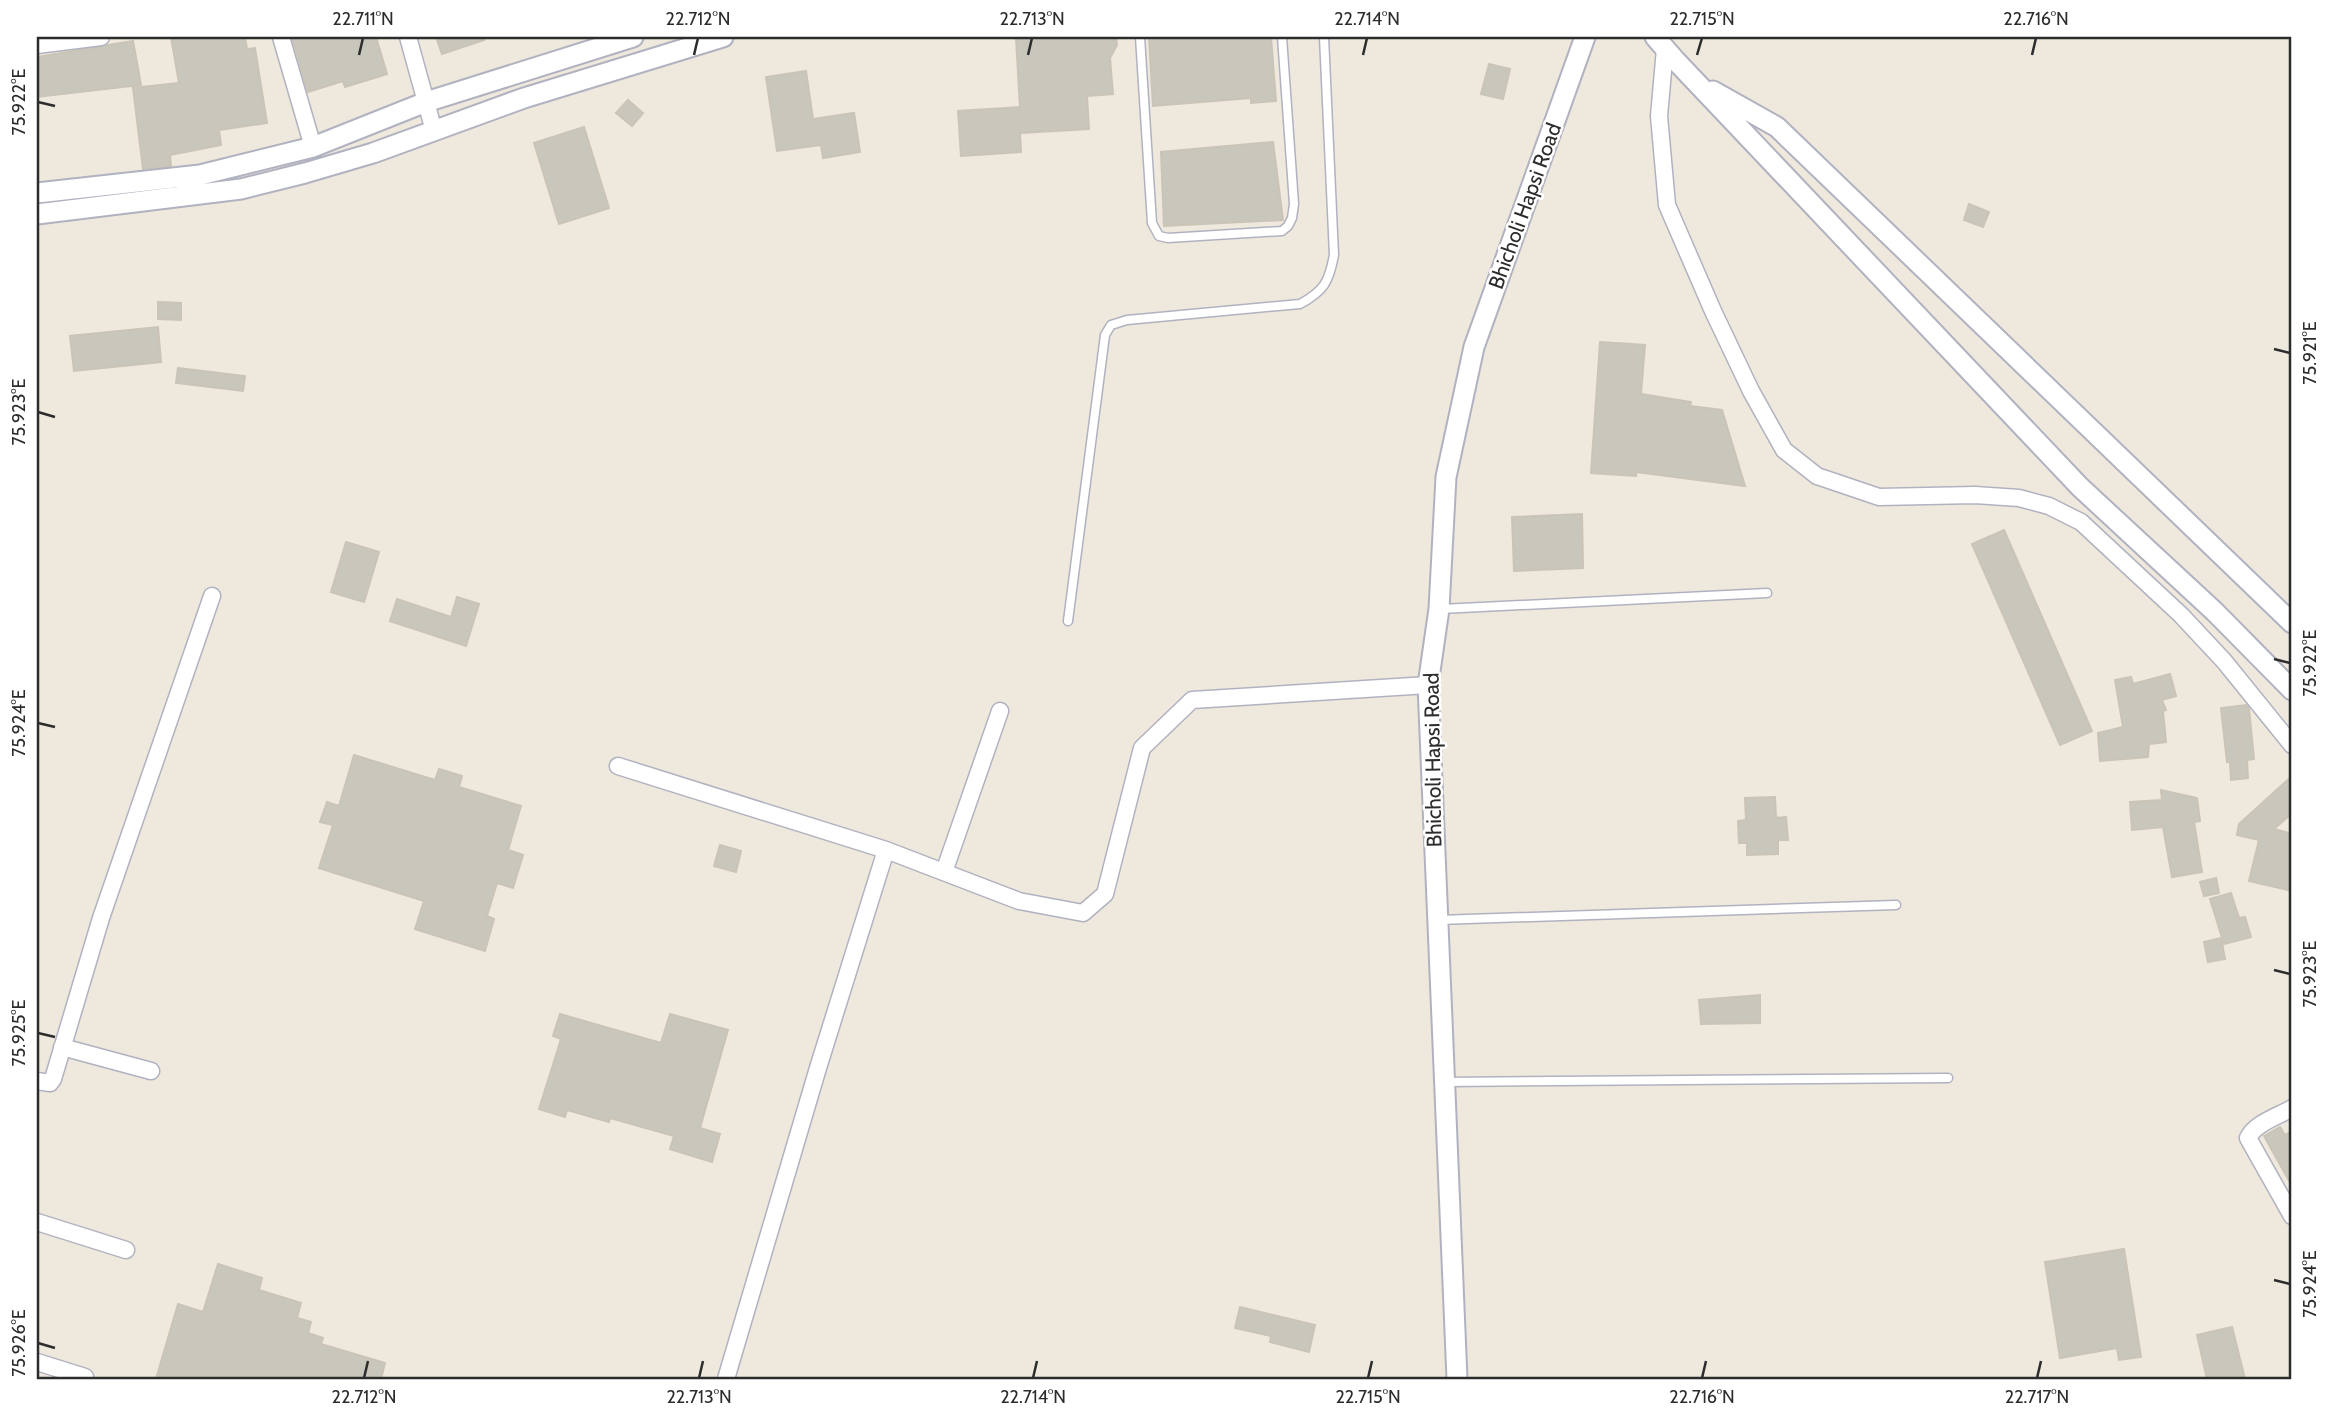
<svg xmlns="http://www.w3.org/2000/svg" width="2329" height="1416" font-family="Cabin,sans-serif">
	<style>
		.building { fill: #c9c6bb; stroke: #cac4b6; stroke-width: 2 }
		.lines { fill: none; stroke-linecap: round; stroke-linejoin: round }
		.service-casing { stroke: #b1b2c0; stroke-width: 11 }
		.minor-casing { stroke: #b1b2c0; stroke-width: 19 }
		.tertiary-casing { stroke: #b1b2c0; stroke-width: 23 }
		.service { stroke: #fff; stroke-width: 8 }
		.minor { stroke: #fff; stroke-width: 16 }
		.tertiary { stroke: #fff; stroke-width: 19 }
		.ticks { fill: none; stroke: #2c2c2c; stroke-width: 2.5 }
		.labels { text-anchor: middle; stroke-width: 5; stroke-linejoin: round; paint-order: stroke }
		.street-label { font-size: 21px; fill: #2c2c2c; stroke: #fff }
		.neatline { fill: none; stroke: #2c2c2c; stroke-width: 2.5 }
		.ticks-label { font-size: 18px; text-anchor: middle; fill: #2c2c2c }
	</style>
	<rect width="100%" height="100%" fill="#eee8dd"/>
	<!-- building -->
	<path class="building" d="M171,37H245L247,49L255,48L267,123L219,130L221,145L170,155L171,166L143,169L133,88L179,83Z
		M292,37H376L387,74L345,87L343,81L308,92Z
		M436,37H484V40L442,54Z
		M1037,37H1116L1117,45L1110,58L1113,94L1087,96L1089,129L1020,133L1021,152L961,156L958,111L1020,107L1016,38Z
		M1149,37H1271L1276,101L1251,103V98L1153,106Z
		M133,41L141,85L37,97V57Z
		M1489,64L1510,69L1503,99L1481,94Z
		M806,71L813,119L854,113L860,152L823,158L821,145L777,151L766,77Z
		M628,100L643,113L632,126L616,113Z
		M584,127L609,208L559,224L534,143Z
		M1273,142L1283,220L1164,226L1161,152Z
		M1969,204L1989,212L1983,227L1964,220Z
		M158,302L181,303V320L158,319Z
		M158,327L161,362L74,371L70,336Z
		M1600,342L1645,345L1641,394L1691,402L1690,406L1722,410L1745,486L1636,472V476L1591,473Z
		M178,368L245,376L243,391L176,383Z
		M1582,514L1583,568L1514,571L1512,517Z
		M2004,530L2092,731L2060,745L1972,544Z
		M346,542L379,552L364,602L331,592Z
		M457,597L479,604L466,646L390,621L397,599L451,617Z
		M2170,674L2176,696L2162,700L2166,710L2163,711L2166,742L2149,744L2148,757L2100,761L2098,733L2123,727L2115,680L2131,677L2133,684Z
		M2246,705L2249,709L2254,759L2247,760L2248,778L2231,780L2230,762H2227L2221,708Z
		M354,755L435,780L439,769L462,776L459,787L521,806L508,850L523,855L513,888L497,883L487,916L494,919L485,951L415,929L424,901L319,868L333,825L320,822L327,802L339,806Z
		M2292,776V813L2274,829L2292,834V891L2249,881L2259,840L2237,835L2239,824Z
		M2161,790L2197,798L2200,821L2194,822L2202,872L2172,877L2163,827L2132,830L2130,802L2162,800Z
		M1775,797L1776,818L1786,817L1788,840H1778V854L1747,855V843H1739L1738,821L1746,820L1745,798Z
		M720,845L741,851L736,872L714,866Z
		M2216,878L2219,893L2204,896L2200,882Z
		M2231,893L2239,918L2245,917L2251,937L2224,944L2210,899Z
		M2221,938L2225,959L2208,962L2204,942Z
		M1760,995V1023L1701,1024L1699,1000Z
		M560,1014L661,1043L670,1014L728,1030L700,1128L720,1134L712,1162L670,1149L674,1136L610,1118L609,1122L567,1110L565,1117L539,1109L561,1039L553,1036Z
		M2280,1127L2285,1135L2292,1131V1186L2264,1136Z
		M2124,1249L2141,1357L2119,1360L2117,1348L2060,1358L2045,1262Z
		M218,1264L262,1278L259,1290L301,1303L297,1318L311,1322L308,1333L323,1338L321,1344L385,1363L381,1379H156L178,1304L203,1312Z
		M1240,1307L1315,1325L1309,1352L1270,1342L1271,1336L1235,1328Z
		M2232,1327L2245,1379H2207L2197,1335Z"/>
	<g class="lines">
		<defs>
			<path id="service" d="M1140,37L1152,223L1159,236L1168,238L1282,231L1288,226L1292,218L1294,204L1282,37
				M1441,609L1767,593
				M1068,621L1105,335L1111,325L1127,320L1300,304C1324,291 1329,282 1334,255L1324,37
				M1438,920L1896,905
				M1445,1082L1948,1078"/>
			<path id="minor" d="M281,37L313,147
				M408,37L434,131
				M37,45L101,37
				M1665,49L1659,116L1667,205L1713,311L1751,391L1784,450L1817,476L1879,497L1975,495L2019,498L2049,506L2081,522L2181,615L2224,661L2292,745
				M618,766L886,850L1019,901L1083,913L1105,894L1142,748L1192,700L1428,685
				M944,872L1000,711
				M62,1047L151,1071
				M37,1081L50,1083L53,1079L101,918L212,596
				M2292,1108C2279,1116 2255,1123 2248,1138L2292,1216
				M37,1222L126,1250
				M37,1362L85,1377
				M726,1379L818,1068L886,850"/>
			<path id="tertiary" d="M1655,37L1676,61L2080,487L2215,612L2292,690
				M1713,91L1777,127L2292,623
				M37,193L200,175L313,147L426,102L633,37
				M37,214L241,189L305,173L373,153L524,98L723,37
				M1457,1379L1428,685L1439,609L1446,477L1474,347L1585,37"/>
		</defs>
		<!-- service casing -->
		<use href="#service" class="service-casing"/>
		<!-- minor casing -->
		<use href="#minor" class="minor-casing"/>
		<!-- tertiary casing -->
		<use href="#tertiary" class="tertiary-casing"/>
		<!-- service -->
		<use href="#service" class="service"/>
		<!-- minor -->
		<use href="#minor" class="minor"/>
		<!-- tertiary -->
		<use href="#tertiary" class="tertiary"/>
	</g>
	<!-- ticks -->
	<path class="ticks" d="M359,55L363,38M694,55L698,38M1028,55L1032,38M1363,55L1367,38M1697,55L1702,38M2032,55L2036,38M38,102L55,106M2274,349L2290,353M38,412L55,417M2274,659L2290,663M38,723L55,727M2274,970L2290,974M38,1033L55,1037M2274,1280L2290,1284M38,1343L55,1348M364,1378L368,1361M699,1378L703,1361M1033,1378L1037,1361M1368,1378L1372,1361M1702,1378L1706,1361M2037,1378L2041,1361"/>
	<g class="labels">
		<!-- street labels -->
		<g class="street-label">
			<text transform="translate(1525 206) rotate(-70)" y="7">Bhicholi Hapsi Road</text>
			<text transform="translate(1433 760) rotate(-91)" y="7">Bhicholi Hapsi Road</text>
		</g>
	</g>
	<!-- border -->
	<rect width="2329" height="1416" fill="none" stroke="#ffffff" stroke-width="77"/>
	<rect x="38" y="38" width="2252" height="1340" class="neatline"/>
	<g class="ticks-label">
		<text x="363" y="25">22.711°N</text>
		<text x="698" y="25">22.712°N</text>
		<text x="1032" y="25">22.713°N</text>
		<text x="1367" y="25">22.714°N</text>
		<text x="1702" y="25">22.715°N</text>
		<text x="2036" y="25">22.716°N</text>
		<text transform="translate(19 102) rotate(-90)" y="6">75.922°E</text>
		<text transform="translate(2310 353) rotate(-90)" y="6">75.921°E</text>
		<text transform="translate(19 412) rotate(-90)" y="6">75.923°E</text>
		<text transform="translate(2310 663) rotate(-90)" y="6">75.922°E</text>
		<text transform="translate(19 723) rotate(-90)" y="6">75.924°E</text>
		<text transform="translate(2310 974) rotate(-90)" y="6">75.923°E</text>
		<text transform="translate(19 1033) rotate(-90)" y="6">75.925°E</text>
		<text transform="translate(2310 1284) rotate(-90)" y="6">75.924°E</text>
		<text transform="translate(19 1343) rotate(-90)" y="6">75.926°E</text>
		<text x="364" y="1403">22.712°N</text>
		<text x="699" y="1403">22.713°N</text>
		<text x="1033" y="1403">22.714°N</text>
		<text x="1368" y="1403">22.715°N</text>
		<text x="1702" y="1403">22.716°N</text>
		<text x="2037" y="1403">22.717°N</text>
	</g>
</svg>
